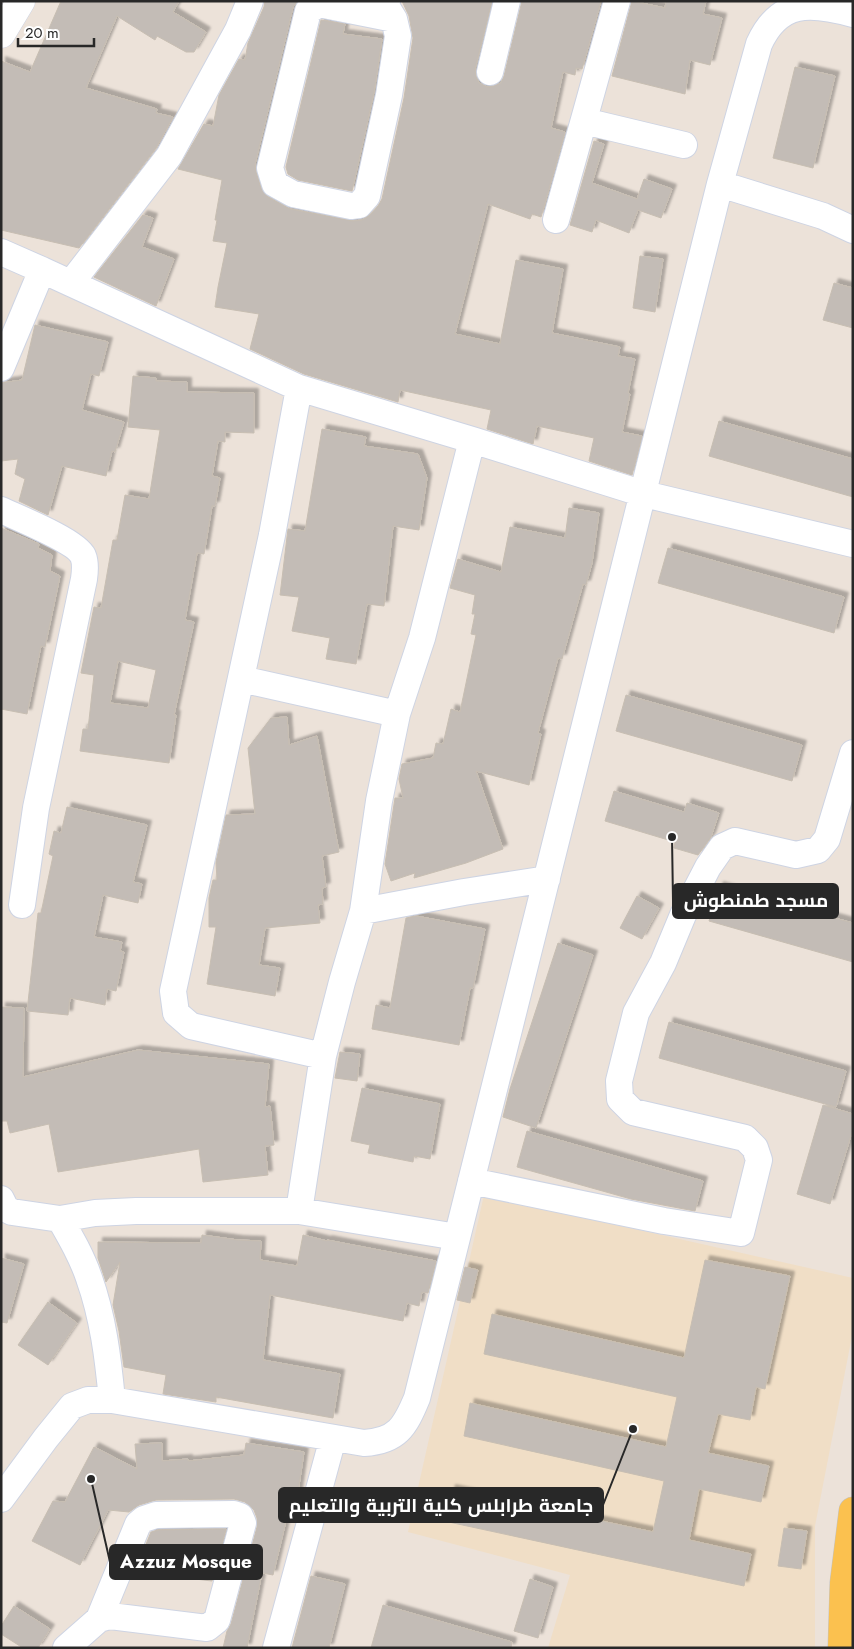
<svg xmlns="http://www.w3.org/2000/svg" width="854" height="1649" font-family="Jost,Cairo,sans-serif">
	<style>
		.education { fill: #f0dec6 }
		.building { fill: #c3bcb6; stroke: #c7beb2; fill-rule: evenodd; filter: url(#shadow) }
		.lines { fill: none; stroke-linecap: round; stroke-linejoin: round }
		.street-casing { stroke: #ced4e3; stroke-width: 28 }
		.secondary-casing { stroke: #ced4e3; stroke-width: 29 }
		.primary-casing { stroke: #c3c3c3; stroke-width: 29 }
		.street { stroke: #fff; stroke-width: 26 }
		.secondary { stroke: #fff; stroke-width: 28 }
		.primary { stroke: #fbc14f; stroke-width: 28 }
		.leader { fill: none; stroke: #282828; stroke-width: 2 }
		.callout-dot { fill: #282828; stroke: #fff; stroke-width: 2 }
		.callout { fill: #282828; stroke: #282828; stroke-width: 2 }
		.callout-label { font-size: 19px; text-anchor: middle; font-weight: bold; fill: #fff }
	</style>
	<defs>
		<filter id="shadow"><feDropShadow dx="4.5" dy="-4.5" stdDeviation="1" flood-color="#0004"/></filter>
	</defs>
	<rect width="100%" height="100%" fill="#ece2d9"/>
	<!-- education -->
	<path class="education" d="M484,1195L853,1278V1331L815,1526V1648H548L570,1575L408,1532Z"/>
	<!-- building -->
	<path class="building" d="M61,1H179L173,12L206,32L194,52H186L157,36L155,40L117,16L86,88L157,109L156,113L173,117L156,148L79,248L1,230V61L30,72Z
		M265,1H298L293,7L255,164L256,172L261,188L268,197L290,209L353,221L362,220L370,215L378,206L382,199L404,98L413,38L409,16L402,1H492L475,69L476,76L479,83L487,87L494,86L501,83L504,76L522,1H601L582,69L576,68L575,75L563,72L551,128L565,132L541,217L532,214L530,219L488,204L455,334L500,344L516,260L563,269L552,333L620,347L618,356L635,359L628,393L630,394L622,432L642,436L632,475L589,461L594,438L537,426L533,444L487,429L491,410L400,390L398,402L304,374L250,349L259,314L215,307L218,287L227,243L213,241L217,220H215L222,180L178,169L204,124L213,126L219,95L239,59L245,60L248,43L264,7Z
		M632,1L665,8L666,1H706L703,14L722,18L710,65L690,60L685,94L612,76Z
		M321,20L345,24L343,34L382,39L374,92L352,191L298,180L288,174L286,167Z
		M795,67L835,76L813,168L773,158Z
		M594,141L604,144L592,183L637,199L644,179L672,189L661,218L638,210L629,233L596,220L592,232L570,225Z
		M143,215L153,218L142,247L174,259L156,306L94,277Z
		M640,256L663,259L655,312L633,308Z
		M834,283L853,288V328L823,320Z
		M35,325L108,342L99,376L91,374L82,410L124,422L115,452L112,451L106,476L62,466L48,515L19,501L25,479L15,474L18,459L1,461V383L22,380Z
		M133,376L156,378V381L187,382V392L254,393V433L225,432V442L218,441L212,476L220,478L215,506H212L204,554L197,553L185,620L194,622L174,715H176L169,763L80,751L83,729H88L94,675L81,673L94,607L101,608L113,540H117L125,495L149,499L160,430L128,427ZM118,661L156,670L148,708L110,703Z
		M719,421L853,459V497L709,456Z
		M322,429L366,437L364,446L418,454L427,478L419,530L393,526L384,606L367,604L356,664L326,659L330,638L292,631L299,597L280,595L288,529L305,531Z
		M569,508L599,513L592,563L586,585L583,584L562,659L558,658L538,733L541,734L529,785L476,771L503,849L466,863L414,878L415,873L391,881L385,864L395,798H403L399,779L402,764L433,758L436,743L443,744L451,709L460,712L476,635L471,634L475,614H472L475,595L450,588L458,559L501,572L510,527L565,538Z
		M1,528L39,544L38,548L52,555L50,571L60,576L45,647L41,646L27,714L1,709Z
		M668,548L844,597L834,633L658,583Z
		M626,695L802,745L792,781L616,731Z
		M287,717L289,745L317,736L339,852L322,856L326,887L322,888L323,904L318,905L320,923L265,928L259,965L280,968L275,996L207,984L216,927H209V898L213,880H217L216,862L226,815L255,814L248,748L271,718Z
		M614,791L684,812L687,803L719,813L711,837L698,855L674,848L675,842L605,821Z
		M67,807L147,825L133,882L142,884L138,903L103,895L94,937L122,942L120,951L124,952L116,991L107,989L105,1005L70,998L68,1015L27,1011L38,913H41L53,856L49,854L54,831L61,833Z
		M719,886L853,923V962L709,921Z
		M637,896L659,908L642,939L620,928Z
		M416,916L485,929L473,988H470L459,1045L372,1029L376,1005L390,1008L406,918Z
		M558,943L593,955L536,1128L503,1117L510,1089Z
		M1,1007L24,1008L23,1077L138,1050L269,1064L265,1107L270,1106L274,1145L265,1146L268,1175L203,1182L199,1149L58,1172L49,1124L10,1133L7,1121H1Z
		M669,1022L846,1071L836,1107L659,1058Z
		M340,1052L360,1054L357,1081L335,1078Z
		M362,1088L440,1104L430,1159L414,1156L413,1162L368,1153L370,1145L351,1141Z
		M823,1105L853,1114V1129L830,1204L797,1194Z
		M527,1131L703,1181L695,1211L631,1199L517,1167Z
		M202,1235L238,1240L261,1241L260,1260L297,1266L303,1235L327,1241V1240L436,1261L428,1293L422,1292L419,1306L407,1303L403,1321L270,1295L263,1360L340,1374L333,1418L216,1397V1402L163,1394L166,1375L124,1367L119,1331L113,1305L120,1262L106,1282L98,1258V1242L201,1243Z
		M1,1258L24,1264L7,1323L1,1322Z
		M705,1260L790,1276L765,1389L756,1387L750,1420L718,1414L708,1453L769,1466L761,1502L699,1489L689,1540L751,1554L744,1586L444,1521L451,1489L653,1532L664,1481L464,1436L470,1403L666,1447L677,1397L484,1354L492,1314L684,1358Z
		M465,1267L478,1270L470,1303L457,1300Z
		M48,1302L77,1323L48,1365L18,1345Z
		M162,1443V1461L188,1459V1461L244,1455L246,1443L304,1452L297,1499L292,1518L287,1517L273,1575L262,1573L247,1648H223L227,1631L231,1624L257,1527V1518L254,1510L245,1502L234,1499L156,1500L139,1505L129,1512L108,1510L80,1565L32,1541L53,1501L65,1502L94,1447L137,1469L135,1444Z
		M784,1528L807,1531L801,1569L778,1566Z
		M226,1529L212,1581L135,1572L151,1532L159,1530Z
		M311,1576L345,1584L329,1648H292Z
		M530,1579L553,1587L538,1638L514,1631Z
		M383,1605L512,1642L511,1648H371Z
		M14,1606L50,1629L38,1648H23L1,1634V1626Z"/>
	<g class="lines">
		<defs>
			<path id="street" d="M387,1L386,6L394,19L398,36L389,95L367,196L359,205L351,206L293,194L275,184L270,168L308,11L319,4L394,19
				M490,72L507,1
				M584,121L684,145
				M720,184L823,216L853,230
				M556,220L617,1
				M1,252L42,270L1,368
				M42,270L299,388
				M71,283L169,156L238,30L250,1
				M1,510C18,518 76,541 83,556C86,563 85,572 84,579L36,808L22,905
				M241,679L397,714
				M363,911L464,892L547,879
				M323,1056L191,1026L176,1013L173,991L272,535L299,388L472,440L644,494L853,544
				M471,1181L664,1221L741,1233L759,1160L755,1148L745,1138L633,1112L620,1099L619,1081L636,1013L663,963L683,915L708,867L722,847L735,841L796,855L818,850L827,839L853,753
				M1,1199L6,1209L12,1212L60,1219
				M299,1211L323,1056L342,982L363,911L379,801L397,714L422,638L472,440
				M112,1400C108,1358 103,1317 89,1278C82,1257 71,1238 60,1219L95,1213L136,1211H299L457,1237
				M1,1499L46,1438L72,1406L88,1400H112L364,1443C397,1441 405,1427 417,1398L720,184L759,44C779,0 810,2 853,14
				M66,1648L99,1619L110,1616L207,1628L217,1620L243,1523L240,1516L234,1514L156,1515L144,1519L138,1524L99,1619
				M276,1648L333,1438"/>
			<path id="secondary" d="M1,34L21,1"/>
			<path id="primary" d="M842,1648L844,1583L853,1511"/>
		</defs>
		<!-- street casing -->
		<use href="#street" class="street-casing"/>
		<!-- secondary casing -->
		<use href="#secondary" class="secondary-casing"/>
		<!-- primary casing -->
		<use href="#primary" class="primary-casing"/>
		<!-- street -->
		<use href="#street" class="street"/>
		<!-- secondary -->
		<use href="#secondary" class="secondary"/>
		<!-- primary -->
		<use href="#primary" class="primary"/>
	</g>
	<!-- callouts -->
	<path class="leader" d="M672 837L673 901M633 1429L603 1505M91 1479L110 1562"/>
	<g class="callout-dot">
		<circle cx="672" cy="837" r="5"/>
		<circle cx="633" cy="1429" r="5"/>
		<circle cx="91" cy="1479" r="5"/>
	</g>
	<g class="callout">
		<rect x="673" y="884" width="165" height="34" rx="5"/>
		<rect x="279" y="1488" width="324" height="34" rx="5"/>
		<rect x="110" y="1545" width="152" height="34" rx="5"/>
	</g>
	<g class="callout-label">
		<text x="756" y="907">مسجد طمنطوش</text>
		<text x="441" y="1512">جامعة طرابلس كلية التربية والتعليم</text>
		<text x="186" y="1568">Azzuz Mosque</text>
	</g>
	<!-- border -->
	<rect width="854" height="1649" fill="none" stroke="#282828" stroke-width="5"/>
	<!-- scale -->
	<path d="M18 38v8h76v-8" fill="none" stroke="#282828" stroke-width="2.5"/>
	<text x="25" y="38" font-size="15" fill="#282828" stroke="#ffffff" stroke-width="4" paint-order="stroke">20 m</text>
</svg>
